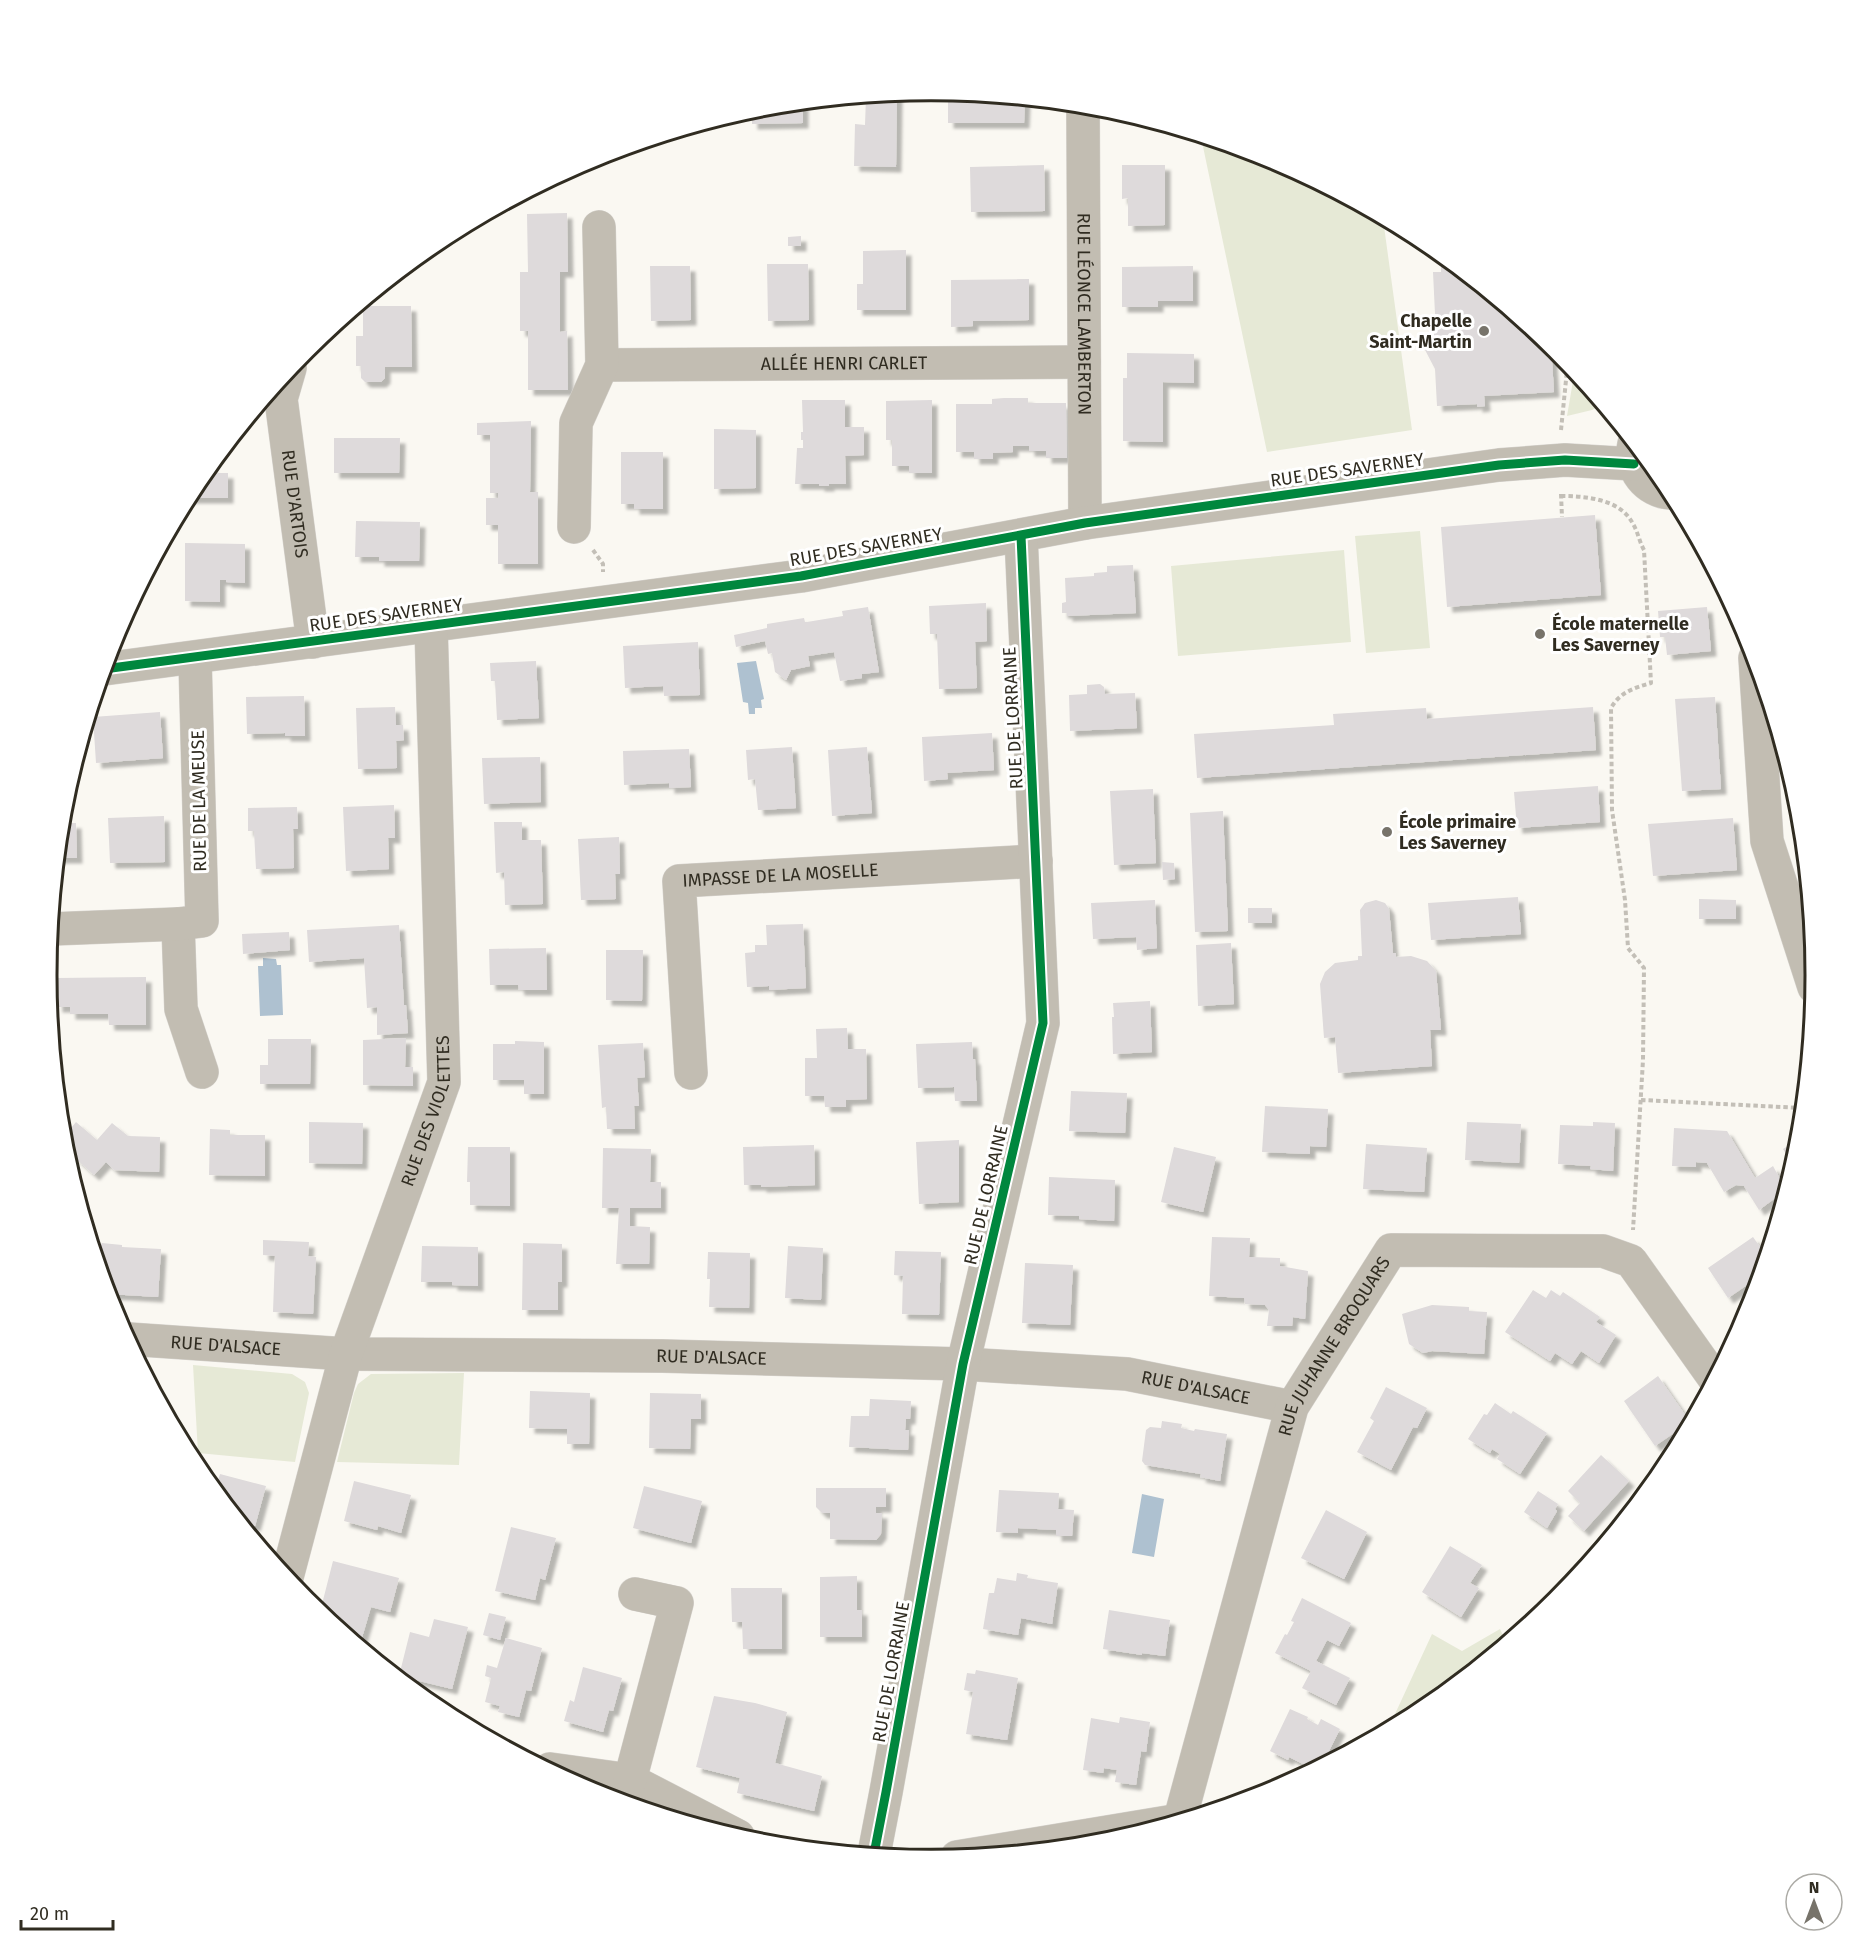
<svg xmlns="http://www.w3.org/2000/svg" width="1862" height="1950" font-family="'Fira Sans',sans-serif">
	<style>
		.green { fill: #e6e9d6 }
		.water { fill: #aec1d0 }
		.building { fill: #dedadb; filter: url(#shadow) }
		.lines { fill: none; stroke-linecap: round; stroke-linejoin: round }
		.minor-casing { stroke: #d5d2cd; stroke-width: 34 }
		.path { stroke: #c3bfb7; stroke-width: 4; stroke-dasharray: 4.5 3; stroke-linecap: butt }
		.minor { stroke: #c2bdb2; stroke-width: 33 }
		.cycleway-casing { stroke: #fff; stroke-width: 13 }
		.cycleway { stroke: #00873e; stroke-width: 9 }
		.poi-dot { fill: #77736a; stroke: #fff; stroke-width: 2 }
		.labels { text-anchor: middle; stroke-width: 6; stroke-linejoin: round; paint-order: stroke }
		.street-label { font-size: 18px; fill: #302c21; stroke: #fff }
		.poi-label { font-size: 18px; font-weight: bold; fill: #302c21; stroke: #fff; text-anchor: start }
		.rim { fill: none; stroke: #302c21; stroke-width: 3 }
	</style>
	<defs>
		<filter id="shadow"><feDropShadow dx="5.5" dy="5.5" stdDeviation="1.5" flood-color="#0004"/></filter>
	</defs>
	<rect width="100%" height="100%" fill="#faf8f2"/>
	<!-- green -->
	<path class="green" d="M1201,137L1270,158L1383,219L1412,430L1267,452Z
		M1574,375H1577L1602,405L1592,410L1567,416Z
		M1420,531L1430,648L1366,653L1355,536Z
		M1344,550L1351,642L1178,656L1171,566Z
		M193,1365L292,1374L305,1382L309,1393L295,1462L198,1453Z
		M464,1373L459,1465L337,1462L354,1393L358,1384L371,1374Z
		M1500,1629L1506,1642L1422,1711L1400,1722L1395,1714L1432,1634L1462,1651Z"/>
	<!-- water -->
	<path class="water" d="M756,661L764,699L761,700L762,708H755V714H749L748,703L743,702L737,663Z
		M263,958L276,959L277,965H281L283,1015L260,1016L258,966H263Z
		M1142,1494L1164,1499L1154,1557L1132,1553Z"/>
	<!-- building -->
	<path class="building" d="M948,92L1025,100L1024,123H948Z
		M897,94L896,167L854,166L855,124L865,125L866,97Z
		M803,103V123L752,124V110Z
		M1044,165L1045,211L971,212L970,167Z
		M1122,165H1165V225L1128,226V198L1122,199Z
		M567,213L568,272H560V332L567,331L568,390H528V331H520V272H528L527,214Z
		M801,236V246H788V237Z
		M906,250V310H857V284H863V251Z
		M1441,255L1533,331L1534,342H1547L1557,350L1568,363L1563,368L1555,361H1552L1554,392L1484,396L1485,406L1477,407V404L1437,406L1435,369L1424,348L1433,347L1435,314L1433,272H1441Z
		M767,264H808L809,320L768,321Z
		M650,266H690L691,320L651,321Z
		M1193,266V301H1158V307H1122V267Z
		M1029,279V320L973,321V326L951,327V280Z
		M363,306H411L412,367H385V378L381,382H365L361,378V366H356V336H363Z
		M1127,353L1194,354V383L1163,382V442L1123,441V378H1127Z
		M1004,398H1028V403H1066L1067,458H1046V451H1029V446H1013V452L993,453V459H974V452H956V404H992V399Z
		M802,400H845V427H864V455L845,456L846,484H829V486H819V484H795L797,448H803V440H801V432H803Z
		M932,400V473H909V466H892V440H886V401Z
		M531,421L530,492H538V564H498V525H486V498H498V493H490V435H477V423Z
		M714,429L756,430V488L714,489Z
		M334,438H400L399,473H334Z
		M621,452H663V509H634V504H621Z
		M211,464L212,473H228V498H188L196,483Z
		M1595,515L1601,595L1447,607L1441,527Z
		M356,521L420,522L419,561H379V557H355Z
		M185,543L245,544V583L226,582V580H220V602L185,601Z
		M1133,565L1136,613L1067,616V613H1062V603L1066,602L1065,578L1094,576V573L1107,572V566Z
		M986,603L987,641L975,642L977,688L939,689L937,634H930L929,606Z
		M868,607L879,672L862,674V678L840,681L834,652L808,656L810,666L791,670L786,680L775,672L772,653L768,654L765,641L736,647L734,635L767,628V624L804,618L805,622H807L843,616L842,611Z
		M1707,607L1711,651L1667,655L1665,637H1660L1658,611Z
		M698,642L700,695L664,696L663,686L625,688L623,646Z
		M536,661L539,718L497,720L495,681H491L490,663Z
		M1100,684L1104,687L1105,694L1135,693L1137,728L1070,731L1069,695L1087,694V685Z
		M304,696L305,736H285V733L247,734L246,697Z
		M1715,697L1721,789L1682,791L1675,699Z
		M395,707L396,725H403L404,740L396,741L397,768L358,769L356,708Z
		M1593,707L1596,750L1197,778L1194,734L1334,725L1333,714L1426,708L1427,719Z
		M160,712L163,758L96,763L93,717Z
		M992,733L994,770L947,773L948,779L924,781L922,737Z
		M792,747L796,808L758,810L755,779L748,780L746,750Z
		M867,747L872,813L832,816L828,750Z
		M689,749L691,787L669,788V783L624,785L623,751Z
		M540,757L541,802L484,804L482,758Z
		M1598,786L1600,822L1517,828L1514,792Z
		M1153,789L1156,863L1114,865L1110,791Z
		M394,805L395,838H388L389,869L346,871L343,807Z
		M297,807L298,829H293L294,868L256,869L254,831H248V808Z
		M1223,811L1228,931L1195,932L1190,813Z
		M164,816L165,862L110,863L108,818Z
		M1733,818L1737,870L1653,876L1648,824Z
		M494,822H522V840H541L543,904L505,905L504,872L496,873Z
		M61,823H76L77,858H58Z
		M619,837L620,874H615L616,899L581,900L578,839Z
		M1162,862L1174,863L1175,879L1163,880Z
		M1518,897L1521,934L1431,940L1428,903Z
		M1699,899L1736,900V919H1699Z
		M1155,900L1157,948L1137,950L1136,937L1093,939L1091,903Z
		M1376,900L1385,903L1389,909L1393,953H1396V957L1411,956L1427,961L1436,971L1441,1030H1430L1432,1066L1338,1073L1335,1037L1324,1038L1320,984L1325,972L1335,963L1358,960V956H1362L1360,910L1365,903Z
		M1248,908H1272V923H1248Z
		M803,924L806,988L769,990V986L747,987L745,953L755,952V945H767L766,925Z
		M399,925L404,1005H406L408,1033L377,1035V1007L367,1008L364,958L309,962L307,930Z
		M289,932L290,950L243,954L242,934Z
		M1231,943L1234,1004L1198,1006L1196,945Z
		M546,948L547,990H519L518,985H490L489,949Z
		M606,950H643L642,1001L606,1000Z
		M146,977V1025H109L108,1014H70V1007H57L56,978Z
		M1150,1001L1152,1052L1113,1054L1112,1017H1114L1113,1003Z
		M847,1028L848,1049H866L867,1099L846,1100V1107H825L824,1096H805V1058H817L816,1029Z
		M406,1038L405,1067H413V1086L363,1085V1040Z
		M268,1039H311L310,1084H260V1065H268Z
		M515,1041L544,1042V1094H524V1080H493V1044H515Z
		M972,1042L973,1059H975L977,1101H955L954,1087L918,1088L916,1044Z
		M643,1043L645,1077L637,1078L639,1106H634L635,1129H607L606,1107L602,1108L598,1045Z
		M1071,1091L1127,1093L1125,1133L1069,1131Z
		M1265,1106L1328,1109L1326,1147L1310,1146V1154L1262,1152Z
		M76,1122L97,1140L112,1123L128,1136L160,1137L159,1172L114,1170L106,1162L94,1175L64,1148L63,1138Z
		M309,1122L363,1123L362,1164L309,1163Z
		M1467,1122L1521,1124L1519,1163L1465,1160Z
		M1593,1122L1615,1123L1613,1171L1590,1169L1591,1166L1558,1164L1560,1125L1593,1126Z
		M1674,1128L1727,1131L1755,1178L1773,1166L1786,1190L1759,1210L1744,1186L1736,1185L1724,1192L1707,1163L1696,1162V1167L1672,1166Z
		M210,1129L230,1130V1135H265V1176L209,1175Z
		M1799,1139L1798,1148L1793,1165L1783,1149Z
		M959,1140V1202L919,1204L916,1142Z
		M1366,1144L1427,1148L1424,1192L1363,1189Z
		M814,1145L815,1185L761,1187V1185H744L743,1147Z
		M468,1147H510V1206L470,1205V1182H467Z
		M1174,1147L1216,1157L1203,1212L1161,1202Z
		M603,1148L651,1149L650,1182H661V1208H630V1226L650,1227L649,1264H616L619,1208H602Z
		M1049,1177L1115,1180L1114,1221L1079,1219V1216L1048,1215Z
		M1212,1237L1250,1238L1249,1257L1280,1258V1266L1308,1271L1305,1319L1293,1317L1292,1326H1267L1269,1310L1265,1305L1245,1304L1244,1298L1209,1296Z
		M1753,1237L1766,1255L1754,1294L1747,1285L1728,1298L1708,1268Z
		M263,1240L309,1242L308,1256L316,1257L313,1314L273,1312L275,1256L263,1255Z
		M102,1243L122,1245V1247L161,1249L158,1297L108,1294L95,1252Z
		M523,1243L562,1244V1282H558V1310H522Z
		M422,1246L478,1247V1286L452,1285V1282H421Z
		M788,1246L823,1248L821,1300L785,1298Z
		M895,1251L941,1252L939,1315L902,1314L903,1276L894,1275Z
		M708,1252L750,1253L749,1308L709,1307L710,1279H707Z
		M1025,1263L1073,1265L1070,1325L1022,1323Z
		M1533,1290L1546,1298L1551,1290L1560,1296L1563,1292L1600,1317L1596,1322L1616,1335L1599,1363L1581,1351L1572,1364L1555,1353L1550,1361L1505,1332Z
		M1432,1305L1469,1307V1311L1487,1312L1484,1354L1432,1351L1423,1353L1409,1344L1402,1314Z
		M1658,1376L1690,1422L1655,1446L1624,1401Z
		M1386,1387L1427,1408L1417,1428L1413,1427L1391,1470L1357,1452L1374,1421L1370,1418Z
		M530,1391L590,1393L589,1444H567V1429L529,1428Z
		M650,1393L701,1394V1419H691L690,1449L649,1448Z
		M870,1399L911,1401L910,1419H906L905,1430H909L908,1450L849,1447L851,1416H869Z
		M1495,1403L1511,1414L1513,1411L1547,1433L1520,1474L1497,1459L1500,1454L1492,1449L1490,1453L1468,1439L1484,1414L1487,1415Z
		M1162,1421L1182,1424L1181,1428L1194,1431L1195,1429L1227,1434L1220,1481L1200,1477L1201,1474L1145,1465L1142,1461L1146,1430L1150,1427L1161,1428Z
		M1601,1455L1629,1481L1584,1531L1568,1516L1580,1503L1568,1491Z
		M220,1474L266,1486L255,1526L242,1523L215,1490Z
		M354,1481L411,1495L401,1533L378,1526L377,1530L344,1521Z
		M644,1486L702,1501L691,1543L633,1528Z
		M816,1488H886V1507H876V1513H882L881,1534L876,1540L830,1539V1513H822L816,1507Z
		M999,1490L1059,1493L1058,1509L1074,1510L1072,1536H1056V1530L1018,1528V1533L996,1532Z
		M1538,1491L1558,1504L1555,1509L1557,1511L1547,1528L1524,1512Z
		M1326,1510L1367,1532L1344,1579L1301,1558Z
		M511,1527L556,1538L545,1580L540,1578L535,1600L495,1591Z
		M1450,1546L1482,1565L1470,1583L1479,1588L1461,1617L1422,1592Z
		M333,1561L399,1578L390,1612L371,1607L361,1641L352,1639L320,1612Z
		M1017,1573L1028,1575L1027,1578L1058,1583L1052,1624L1021,1618L1018,1635L983,1629L989,1593H994L997,1578L1016,1581Z
		M857,1576V1610H862V1637H820V1577Z
		M731,1588H782V1649H743L742,1622H732Z
		M1302,1598L1351,1623L1339,1646L1327,1640L1316,1661L1350,1678L1336,1705L1302,1688L1311,1671L1275,1653L1285,1634L1287,1635L1294,1622L1291,1621Z
		M1109,1610L1170,1620L1165,1656L1142,1653V1655L1103,1649Z
		M489,1613L506,1617L500,1640L483,1635Z
		M434,1619L468,1627L452,1689L399,1676L410,1632L429,1637Z
		M506,1638L542,1648L531,1691L526,1690L519,1717L498,1712L500,1706L485,1702L491,1678L485,1676L487,1665L497,1668Z
		M583,1667L622,1678L613,1711L609,1710L603,1732L564,1721L570,1700L574,1702Z
		M976,1670L1018,1678L1007,1740L966,1734L973,1692L964,1690L967,1673L975,1674Z
		M714,1696L755,1703L787,1712L775,1763L822,1776L814,1811L737,1793L740,1778L696,1767Z
		M1290,1709L1308,1717L1307,1719L1318,1725L1321,1719L1340,1729L1323,1763L1313,1769L1289,1757L1288,1760L1270,1751Z
		M1120,1717L1150,1722L1146,1752L1141,1751L1136,1785L1115,1782L1117,1770L1104,1768L1103,1773L1083,1770L1091,1718L1119,1723Z"/>
	<g class="lines">
		<defs>
			<g id="minor">
				<path id="s1" d="M1083,106L1085,523"/>
				<path id="s2" d="M602,365L1084,362"/>
				<path id="s3" d="M290,368L281,399L313,642"/>
				<path d="M1634,444C1628,469 1647,492 1671,493"/>
				<path d="M574,527L576,423L602,365L599,227"/>
				<path d="M1755,658L1767,841L1814,987"/>
				<path d="M104,669L801,576L1085,523L1499,465L1565,460L1634,464"/>
				<path d="M178,924L181,1009L202,1072"/>
				<path d="M51,929L178,924L202,921L195,658"/>
				<path id="s4" d="M691,1073L679,881L1036,861"/>
				<path id="s5" d="M128,1339L346,1354L662,1356L963,1364L1127,1374L1292,1407"/>
				<path id="s6" d="M287,1577L346,1354L444,1082L431,625"/>
				<path d="M550,1769L630,1780L738,1836"/>
				<path d="M630,1780L677,1603L635,1594"/>
				<path id="s7" d="M1180,1819L1292,1407L1391,1250L1603,1251L1631,1261L1714,1378"/>
				<path d="M874,1854L886,1792L963,1364L1043,1023L1021,536"/>
				<path d="M957,1857L1174,1821"/>
			</g>
		</defs>
		<!-- minor casing -->
		<use href="#minor" class="minor-casing"/>
		<!-- path -->
		<path class="path" d="M1561,430L1567,370L1572,369
			M1561,494L1562,517
			M1561,496C1585,496 1621,499 1633,524C1638,532 1639,541 1644,550L1651,683C1634,688 1620,692 1611,708L1612,810L1625,900L1628,948L1644,968L1643,1060L1633,1230
			M593,550L603,564V572
			M1641,1100L1802,1108
			M1399,1723L1405,1720"/>
		<!-- minor -->
		<use href="#minor" class="minor"/>
		<defs>
			<path id="cycleway" d="M104,669L801,576L1085,523L1499,465L1565,460L1634,464
				M874,1854L886,1792L963,1364L1043,1023L1021,536"/>
		</defs>
		<!-- cycleway casing -->
		<use href="#cycleway" class="cycleway-casing"/>
		<!-- cycleway -->
		<use href="#cycleway" class="cycleway"/>
	</g>
	<!-- markers -->
	<g class="poi-dot">
		<circle cx="1484" cy="331" r="6"/>
		<circle cx="1540" cy="634" r="6"/>
		<circle cx="1387" cy="832" r="6"/>
	</g>
	<g class="labels">
		<!-- street labels -->
		<g class="street-label">
			<text dy="6" stroke="none"><textPath href="#s1" startOffset="208">RUE LÉONCE LAMBERTON</textPath></text>
			<text dy="6" stroke="none"><textPath href="#s2" startOffset="242">ALLÉE HENRI CARLET</textPath></text>
			<text transform="translate(1347 470) rotate(-8)" y="6">RUE DES SAVERNEY</text>
			<text dy="6" stroke="none"><textPath href="#s3" startOffset="138">RUE D'ARTOIS</textPath></text>
			<text transform="translate(866 547) rotate(-10)" y="6">RUE DES SAVERNEY</text>
			<text transform="translate(386 615) rotate(-8)" y="6">RUE DES SAVERNEY</text>
			<text transform="translate(1013 718) rotate(-93)" y="6">RUE DE LORRAINE</text>
			<text transform="translate(199 801) rotate(-91)" y="6">RUE DE LA MEUSE</text>
			<text dy="6" stroke="none"><textPath href="#s4" startOffset="294">IMPASSE DE LA MOSELLE</textPath></text>
			<text dy="6" stroke="none"><textPath href="#s6" startOffset="488">RUE DES VIOLETTES</textPath></text>
			<text transform="translate(986 1195) rotate(-77)" y="6">RUE DE LORRAINE</text>
			<text dy="6" stroke="none"><textPath href="#s5" startOffset="98">RUE D'ALSACE</textPath></text>
			<text dy="6" stroke="none"><textPath href="#s7" startOffset="500">RUE JUHANNE BROQUARS</textPath></text>
			<text dy="6" stroke="none"><textPath href="#s5" startOffset="584">RUE D'ALSACE</textPath></text>
			<text dy="6" stroke="none"><textPath href="#s5" startOffset="1070">RUE D'ALSACE</textPath></text>
			<text transform="translate(891 1672) rotate(-80)" y="6">RUE DE LORRAINE</text>
		</g>
		<!-- poi labels -->
		<g class="poi-label">
			<text x="1472" y="327" text-anchor="end">Chapelle<tspan x="1472" dy="21">Saint-Martin</tspan></text>
			<text x="1552" y="630">École maternelle<tspan x="1552" dy="21">Les Saverney</tspan></text>
			<text x="1399" y="828">École primaire<tspan x="1399" dy="21">Les Saverney</tspan></text>
		</g>
	</g>
	<!-- crop -->
	<path d="M0 0H1862V1950H0ZM57 975a874 874 0 1 1 1748 0a874 874 0 1 1-1748 0Z" fill="#fff" fill-rule="evenodd"/>
	<path class="rim" d="M57 975a874 874 0 1 1 1748 0a874 874 0 1 1-1748 0Z"/>
	<!-- north arrow -->
	<g transform="translate(1814 1902)"><circle r="28" fill="#ffffff" stroke="#acaba6" stroke-width="1.5"/>
	<path d="M0-4.5L10 22L0 15L-10 22Z" fill="#77736a"/>
	<text y="-9" font-size="16" font-weight="bold" text-anchor="middle" fill="#302c21">N</text>
	</g>
	<!-- scale -->
	<path d="M21 1920v9h92v-9" fill="none" stroke="#302c21" stroke-width="3"/>
	<text x="30" y="1920" font-size="18" fill="#302c21" stroke="#ffffff" stroke-width="4.5" paint-order="stroke">20 m</text>
</svg>
